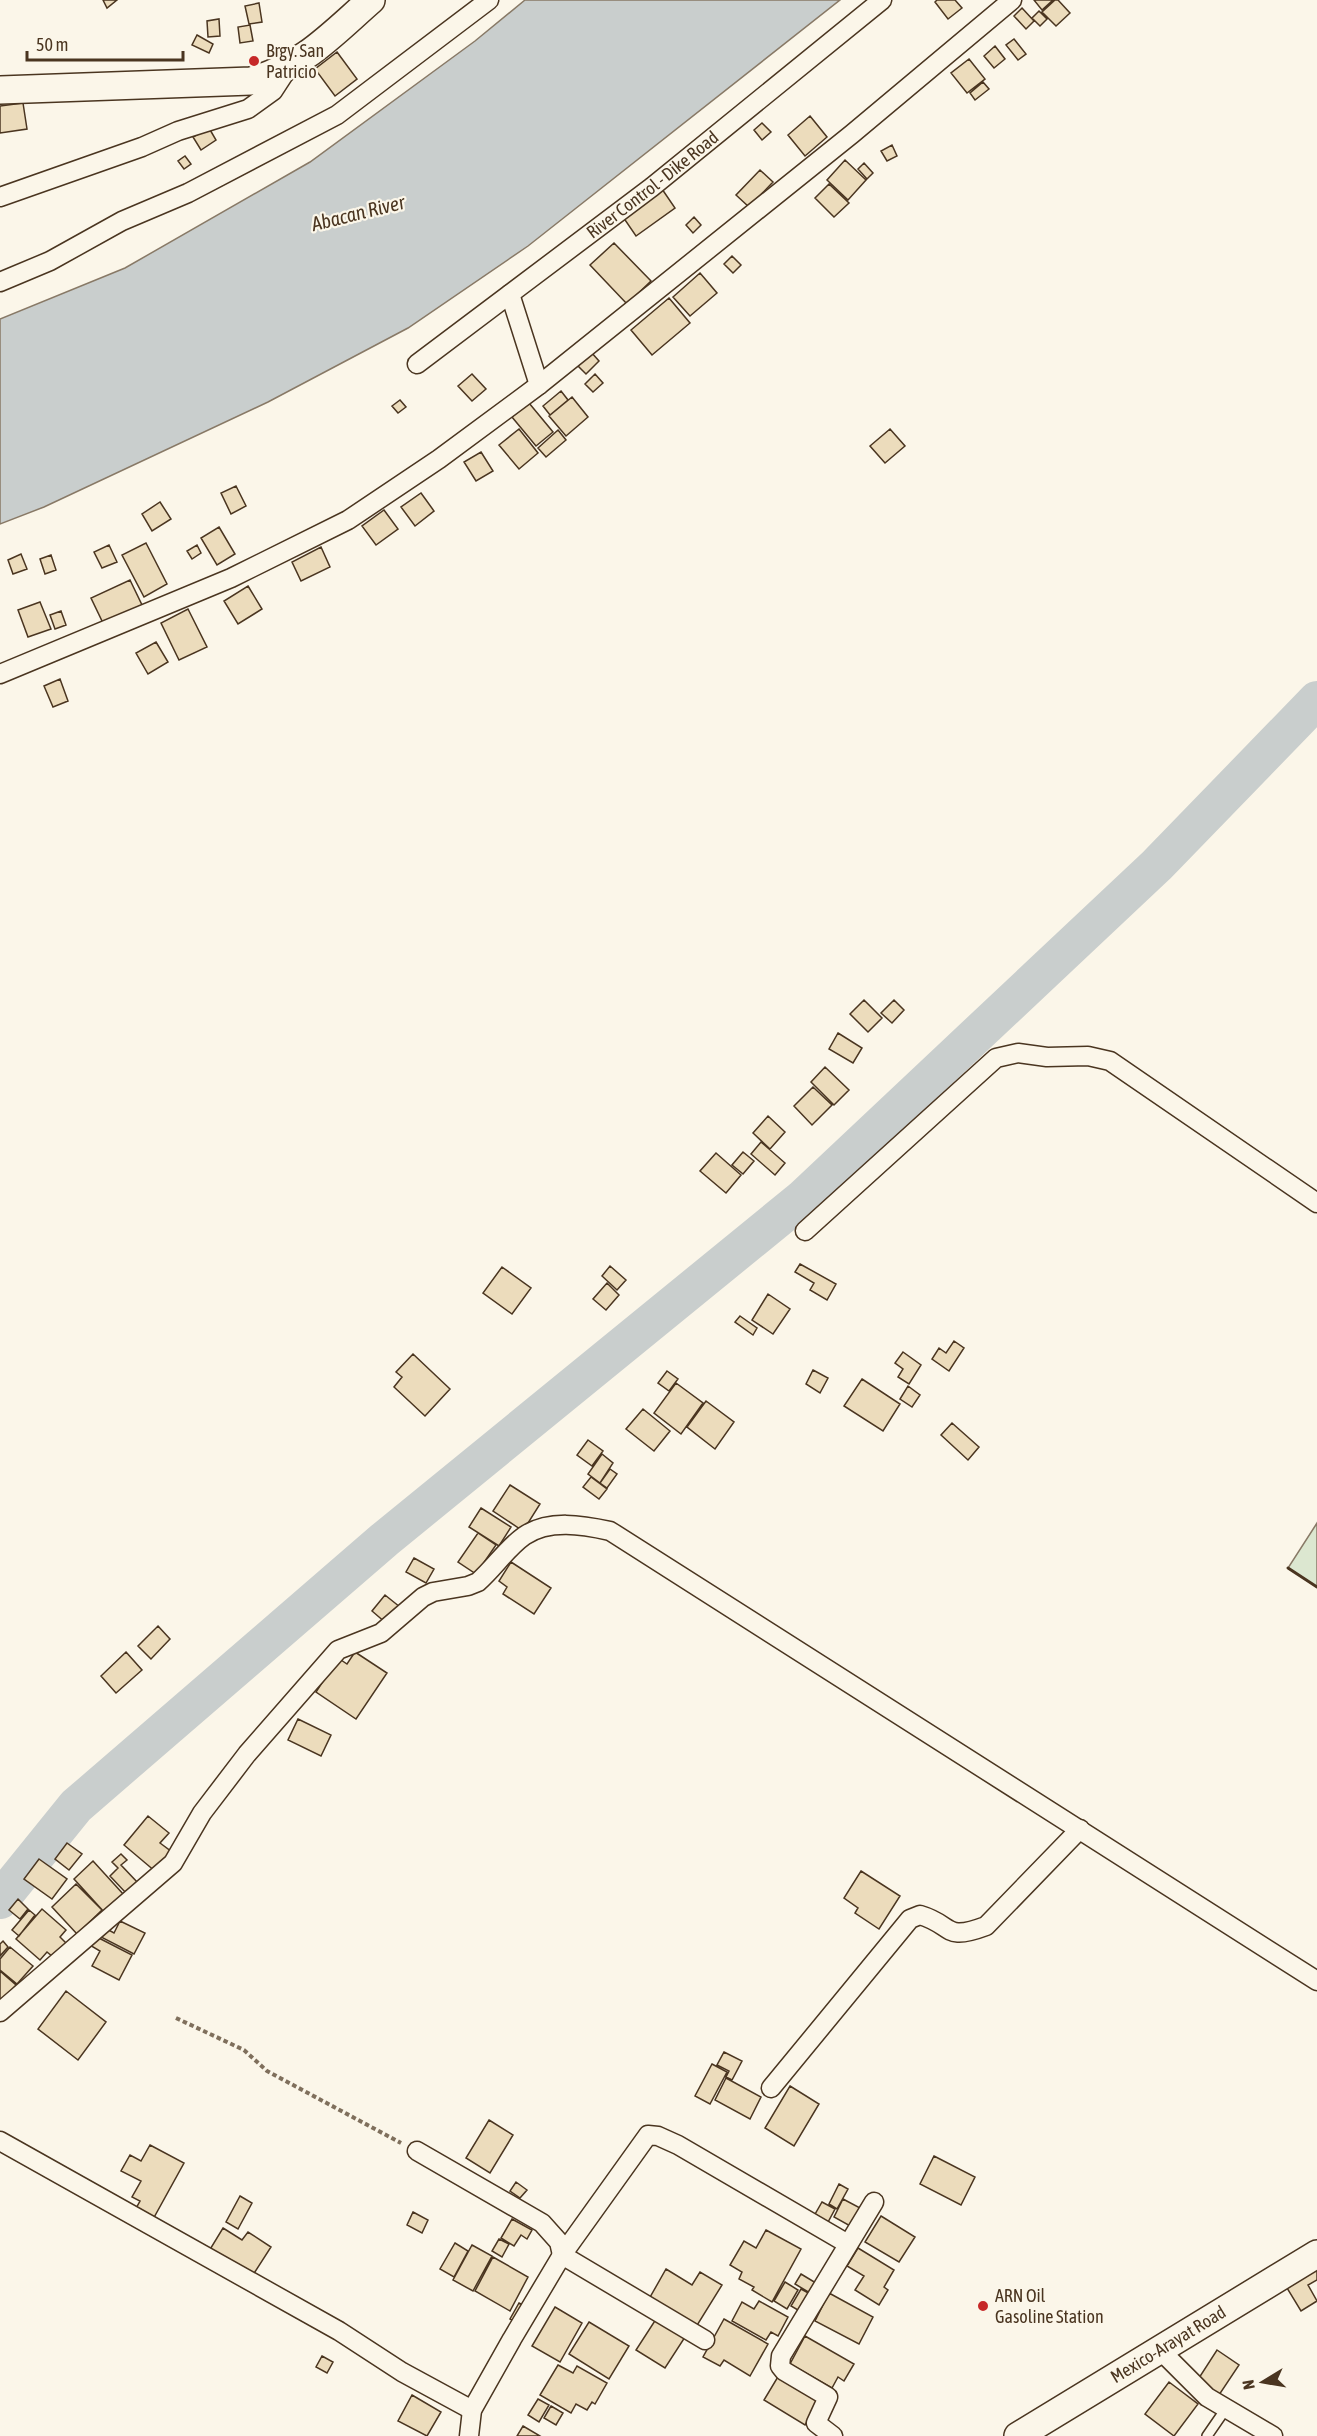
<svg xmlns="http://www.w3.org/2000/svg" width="1317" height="2436" font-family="'Asap Condensed',sans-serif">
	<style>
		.green { fill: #dce7d0; stroke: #887966; stroke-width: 1.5 }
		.water { fill: #c9cecd; stroke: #887966; stroke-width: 1.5 }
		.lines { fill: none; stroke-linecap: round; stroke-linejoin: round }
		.river { stroke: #c9cecd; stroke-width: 38 }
		.building { fill: #ecdcbc; stroke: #4a3520; stroke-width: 1.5 }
		.lane-casing { stroke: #4a3520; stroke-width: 12 }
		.street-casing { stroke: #4a3520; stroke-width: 21 }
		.secondary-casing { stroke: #4a3520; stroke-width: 30 }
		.path { stroke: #7f6f5c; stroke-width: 4; stroke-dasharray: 4.5 3; stroke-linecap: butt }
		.lane { stroke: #fbf6e9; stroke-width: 9 }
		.street { stroke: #fbf6e9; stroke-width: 18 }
		.secondary { stroke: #fbf6e9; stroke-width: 27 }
		.wall { stroke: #4a3520; stroke-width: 3 }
		.poi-dot { fill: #c62828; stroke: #fbf6e9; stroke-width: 2 }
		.labels { text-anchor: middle; stroke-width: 4.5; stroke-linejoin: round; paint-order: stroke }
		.poi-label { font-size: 18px; fill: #4a3520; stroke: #fbf6e9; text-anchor: start }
		.street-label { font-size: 18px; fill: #4a3520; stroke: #fbf6e9 }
		.water-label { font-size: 20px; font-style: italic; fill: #4a3520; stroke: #fbf6e9 }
	</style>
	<rect width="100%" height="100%" fill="#fbf6e9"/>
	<!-- green -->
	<path class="green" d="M1317,1523V1587L1288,1568Z"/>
	<!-- water -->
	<path class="water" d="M525,0H840L528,246L408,328L268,402L44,507L0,524V319L125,268L310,162L475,41Z"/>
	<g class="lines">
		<!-- river -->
		<path class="river" d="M0,1900L76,1806L384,1540L802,1199L1157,865L1317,700"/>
	</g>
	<!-- building -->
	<path class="building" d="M103,0H117L107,8Z
		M937,0H955L962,8L948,19L935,2Z
		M1034,0H1053L1042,10Z
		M1055,0H1058L1070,13L1056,26L1042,12Z
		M259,3L262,22L249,24L245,6Z
		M1022,8L1034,21L1026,29L1014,16Z
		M1039,11L1047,19L1040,26L1032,18Z
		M219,19L220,36L208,37L207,21Z
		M250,25L253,41L240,43L238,27Z
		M197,35L213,44L209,53L192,45Z
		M1014,39L1026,54L1018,60L1006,45Z
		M995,46L1005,59L994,68L984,56Z
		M337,52L357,79L335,96L315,69Z
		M969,59L985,79L967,93L951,73Z
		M983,82L989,89L975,100L970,93Z
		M23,103L27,129L0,133V106Z
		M810,116L827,137L805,156L788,135Z
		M762,123L771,132L762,140L754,130Z
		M209,128L216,140L201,150L193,137Z
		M892,145L897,156L887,161L881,151Z
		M185,156L191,164L184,169L178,161Z
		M845,160L866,180L848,200L827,180Z
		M864,163L873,173L867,179L858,169Z
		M760,170L773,182L749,207L736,195Z
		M829,184L849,203L834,217L815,198Z
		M662,189L675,208L636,236L623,217Z
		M694,217L701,225L693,233L686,225Z
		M614,243L651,281L627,304L590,265Z
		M732,256L741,265L733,273L724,264Z
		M700,273L717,293L690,316L673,297Z
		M669,298L690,323L652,355L631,330Z
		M591,352L599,361L586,374L577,365Z
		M472,374L486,389L472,401L458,386Z
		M595,374L603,383L593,392L585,384Z
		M561,391L568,400L550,415L543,406Z
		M572,397L588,417L566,436L549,416Z
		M400,400L406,407L398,413L392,406Z
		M529,403L553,432L536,446L512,417Z
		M519,429L538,453L519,469L499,445Z
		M890,429L905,446L885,463L870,446Z
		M558,430L566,440L546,457L538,448Z
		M481,452L493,471L476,481L464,462Z
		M236,486L246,506L231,514L221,493Z
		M421,493L434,511L415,526L401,507Z
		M160,502L171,519L152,531L142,514Z
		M384,510L398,529L376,545L362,526Z
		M219,527L235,554L217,565L201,538Z
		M146,543L167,584L144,597L122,555Z
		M109,545L117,562L102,568L94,552Z
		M197,545L201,553L192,559L187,551Z
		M321,547L330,567L301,581L292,562Z
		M21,554L27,569L13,574L8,560Z
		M51,555L56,570L45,574L40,559Z
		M130,580L142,605L103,623L91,598Z
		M248,586L262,609L238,624L224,601Z
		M40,602L51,629L28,637L18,610Z
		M188,609L207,647L179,660L161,623Z
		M61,611L66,625L55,629L50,615Z
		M156,642L168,662L148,674L136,653Z
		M60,679L68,701L53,707L44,686Z
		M864,1000L882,1018L868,1032L850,1014Z
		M894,1000L904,1010L892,1023L881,1013Z
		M838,1033L862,1048L853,1063L829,1049Z
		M825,1067L849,1090L834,1105L811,1082Z
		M813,1087L832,1105L812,1125L794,1106Z
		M768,1116L785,1132L770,1149L753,1133Z
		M761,1142L785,1163L775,1175L751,1154Z
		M743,1152L754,1161L743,1174L732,1165Z
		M716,1153L741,1175L726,1193L700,1171Z
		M800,1264L836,1284L827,1300L810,1290L814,1283L795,1272Z
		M610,1266L626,1280L617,1290L602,1276Z
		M502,1267L531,1288L512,1314L483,1293Z
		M607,1283L619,1295L606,1310L593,1299Z
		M768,1294L790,1309L773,1334L752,1320Z
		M740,1316L757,1328L753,1335L735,1322Z
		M954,1341L964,1348L949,1371L932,1359L939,1348L946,1353Z
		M903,1352L921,1365L909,1384L898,1377L903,1369L895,1363Z
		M413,1354L450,1389L425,1416L394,1387L402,1377L396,1372Z
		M813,1370L828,1378L820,1393L806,1384Z
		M667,1371L678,1379L669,1391L658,1383Z
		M862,1379L900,1404L883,1431L844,1406Z
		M676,1383L703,1403L681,1434L654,1413Z
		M908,1386L920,1395L912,1407L900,1399Z
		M706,1401L734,1422L715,1449L687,1427Z
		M643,1409L670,1431L654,1451L626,1429Z
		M952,1423L979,1447L968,1460L941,1435Z
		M588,1440L603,1451L592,1466L577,1455Z
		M602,1454L613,1463L600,1483L588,1474Z
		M610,1469L617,1474L607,1488L600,1483Z
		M591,1477L607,1489L599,1499L583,1487Z
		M510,1485L540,1504L523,1531L493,1511Z
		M481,1508L511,1527L499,1546L469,1527Z
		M478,1533L496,1545L476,1574L458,1562Z
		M414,1558L434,1569L426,1583L406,1572Z
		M511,1562L551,1588L534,1614L503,1594L507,1587L499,1581Z
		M385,1595L400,1607L386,1623L372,1611Z
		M158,1626L170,1639L151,1659L138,1646Z
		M126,1652L142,1670L116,1693L101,1676Z
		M355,1652L387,1673L356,1719L316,1692L338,1658L347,1664Z
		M298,1719L331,1735L321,1756L288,1740Z
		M148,1816L169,1833L160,1843L172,1852L156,1872L124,1845Z
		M67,1843L82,1854L69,1870L55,1859Z
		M121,1854L127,1860L121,1865L138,1883L126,1893L110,1876L118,1868L112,1862Z
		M39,1859L67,1879L52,1899L24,1879Z
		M93,1861L124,1895L105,1913L74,1879Z
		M861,1871L900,1896L879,1929L855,1913L858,1908L844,1898Z
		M76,1884L102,1910L77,1934L52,1907Z
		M18,1899L28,1909L20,1919L9,1910Z
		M42,1909L66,1930L60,1937L66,1943L53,1957L47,1952L40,1960L16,1939Z
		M29,1910L35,1915L19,1936L12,1930Z
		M120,1921L145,1933L134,1954L101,1937L105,1928L114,1933Z
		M93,1935L132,1955L119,1980L92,1966L100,1951L88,1944Z
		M3,1941L8,1947L0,1956V1944Z
		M10,1947L33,1966L17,1984L0,1970V1959Z
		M0,1971L16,1985L0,2003Z
		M66,1991L106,2022L78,2060L38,2029Z
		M724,2052L742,2061L732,2080L726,2077L729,2071L717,2065Z
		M712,2064L727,2072L710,2104L695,2096Z
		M726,2078L761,2097L750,2119L715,2100Z
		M790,2086L819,2104L794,2146L765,2128Z
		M489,2120L513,2135L490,2173L466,2158Z
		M150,2145L184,2163L152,2221L134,2212L140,2201L132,2197L141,2181L121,2171L130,2155L141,2161Z
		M934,2156L975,2177L961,2205L920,2184Z
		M516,2182L527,2190L520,2198L510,2191Z
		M839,2184L848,2189L837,2209L829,2204Z
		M240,2196L252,2203L238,2229L226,2222Z
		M843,2199L862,2209L852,2227L834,2217Z
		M822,2202L835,2209L827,2224L814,2216Z
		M413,2212L428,2220L422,2233L407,2225Z
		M881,2216L915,2237L899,2262L865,2242Z
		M512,2219L532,2230L527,2239L521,2235L514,2246L501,2238Z
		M223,2228L242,2240L248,2232L271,2247L251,2278L209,2251Z
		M766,2230L801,2249L772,2302L752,2290L754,2287L739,2279L742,2272L730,2265L744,2241L756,2248Z
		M499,2239L509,2244L502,2257L492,2251Z
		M455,2243L468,2251L454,2277L440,2269Z
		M472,2245L492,2256L473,2291L453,2280Z
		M858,2248L894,2270L884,2287L888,2290L879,2305L855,2290L864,2276L847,2266Z
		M493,2257L528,2277L510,2311L475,2291Z
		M1317,2262V2280L1308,2285L1317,2301L1301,2311L1284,2283Z
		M666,2269L692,2285L700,2272L722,2285L696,2327L649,2299Z
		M801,2274L821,2286L815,2296L795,2284Z
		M785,2282L798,2290L787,2309L774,2301Z
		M801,2289L814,2296L803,2313L791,2306Z
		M829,2293L873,2317L859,2344L815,2321Z
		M759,2301L788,2317L778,2336L771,2332L766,2340L732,2321L742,2302L754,2309Z
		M519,2303L526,2307L517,2323L510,2319Z
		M555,2307L582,2323L560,2362L532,2346Z
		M658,2316L687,2334L665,2368L636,2350Z
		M724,2319L768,2344L750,2376L724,2360L720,2366L703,2357Z
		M589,2322L629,2346L609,2379L569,2354Z
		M805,2336L854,2364L844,2381L838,2377L832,2388L790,2364Z
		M1217,2350L1239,2365L1219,2395L1197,2381Z
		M322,2356L333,2362L327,2373L316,2367Z
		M558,2365L573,2373L577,2366L607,2383L595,2404L592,2402L587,2410L576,2404L571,2413L540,2395Z
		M779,2375L820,2398L805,2425L764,2400Z
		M1169,2382L1198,2404L1174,2436L1145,2414Z
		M412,2395L441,2412L427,2436L398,2421Z
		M538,2399L549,2405L539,2422L528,2415Z
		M551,2406L563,2413L556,2425L544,2418Z
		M523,2426L540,2436H517Z"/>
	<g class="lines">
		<defs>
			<path id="lane" d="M1207,2436L1227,2407"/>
			<g id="street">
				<path d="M0,197L142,147L178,131L248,109L273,91L288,68"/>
				<path d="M0,282L50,261L122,221L188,193L337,115L489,0"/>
				<path d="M510,294L539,385"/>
				<path id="s1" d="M417,364L652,187L882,0"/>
				<path d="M0,674L231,578L348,520L439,459L539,385L852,134L1012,0"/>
				<path d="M805,1231L996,1058L1018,1053L1047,1057L1088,1056L1110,1061L1317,1203"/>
				<path d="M0,2012L173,1863L202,1813L247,1754L338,1650L381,1633L423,1597L433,1592L468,1586L478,1582C494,1568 507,1548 524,1536C549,1519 583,1525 610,1531L1317,1981"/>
				<path d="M771,2088L910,1919L920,1915C954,1925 943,1942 986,1926L1080,1829"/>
				<path d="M0,2141L339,2331L402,2372L472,2410"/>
				<path d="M417,2151L542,2223L559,2242L562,2255L705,2340"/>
				<path d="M1160,2350L1207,2397L1273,2436"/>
				<path d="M469,2436L472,2410L512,2339L562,2255L648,2135L658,2136L678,2145L848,2244"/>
				<path d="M833,2436L816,2423L828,2397L784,2371L780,2366L781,2356L874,2202"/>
			</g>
			<g id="secondary">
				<path d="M0,90L251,81C304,66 331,35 371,0"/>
				<path id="s2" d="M1018,2436L1317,2254"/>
			</g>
		</defs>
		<!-- lane casing -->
		<use href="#lane" class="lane-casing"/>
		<!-- street casing -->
		<use href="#street" class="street-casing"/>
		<!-- secondary casing -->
		<use href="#secondary" class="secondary-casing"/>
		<!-- path -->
		<path class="path" d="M176,2018L244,2050L267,2071L401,2143"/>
		<!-- lane -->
		<use href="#lane" class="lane"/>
		<!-- street -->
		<use href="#street" class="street"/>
		<!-- secondary -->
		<use href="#secondary" class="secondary"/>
		<!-- wall -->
		<path class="wall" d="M1288,1568L1317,1587"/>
	</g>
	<!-- markers -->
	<g class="poi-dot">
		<circle cx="254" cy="61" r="6"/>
		<circle cx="983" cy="2306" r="6"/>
	</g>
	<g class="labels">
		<!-- poi labels -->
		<g class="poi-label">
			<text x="266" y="57">Brgy. San<tspan x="266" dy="21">Patricio</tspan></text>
			<text x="995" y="2302">ARN Oil<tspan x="995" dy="21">Gasoline Station</tspan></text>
		</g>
		<!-- street labels -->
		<g class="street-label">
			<text dy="6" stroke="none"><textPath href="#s1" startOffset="296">River Control - Dike Road</textPath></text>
			<text dy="6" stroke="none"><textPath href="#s2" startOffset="176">Mexico-Arayat Road</textPath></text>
		</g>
		<!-- water labels -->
		<g class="water-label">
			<text transform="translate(358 213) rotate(-14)" y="7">Abacan River</text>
		</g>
	</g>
	<!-- north arrow -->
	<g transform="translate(1263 2382) rotate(259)" stroke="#fbf6e9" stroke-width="4.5" paint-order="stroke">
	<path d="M0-4.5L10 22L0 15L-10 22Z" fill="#4a3520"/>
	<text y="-9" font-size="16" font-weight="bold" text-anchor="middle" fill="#4a3520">N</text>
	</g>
	<!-- scale -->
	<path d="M27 51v9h156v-9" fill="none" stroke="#4a3520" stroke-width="3"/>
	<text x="36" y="51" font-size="18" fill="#4a3520" stroke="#fbf6e9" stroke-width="4.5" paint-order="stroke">50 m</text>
</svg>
